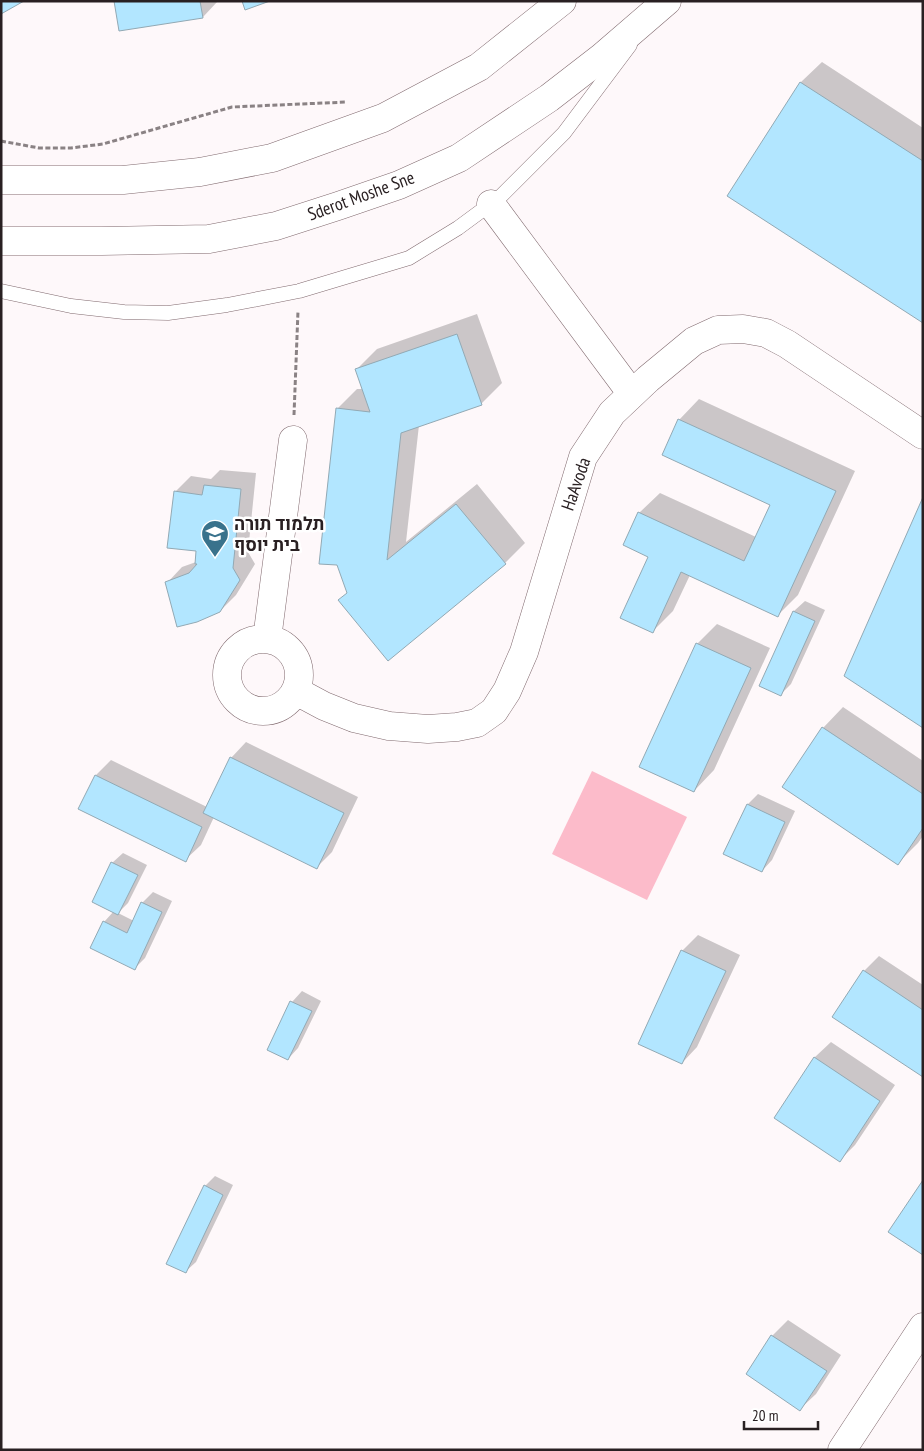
<svg xmlns="http://www.w3.org/2000/svg" width="924" height="1451" font-family="'PT Sans Narrow',Heebo,sans-serif">
	<style>
		.green { fill: #fcbbca }
		.shadow { fill: #0003 }
		.building { fill: #b2e6ff; stroke: #92a9b4 }
		.lines { fill: none; stroke-linecap: round; stroke-linejoin: round }
		.lane-casing { stroke: #816a6f; stroke-width: 15 }
		.street-casing { stroke: #816a6f; stroke-width: 29 }
		.secondary-casing { stroke: #816a6f; stroke-width: 29 }
		.path { stroke: #8a8284; stroke-width: 3; stroke-dasharray: 5 2.5; stroke-linecap: butt }
		.lane { stroke: #fff; stroke-width: 14 }
		.street { stroke: #fff; stroke-width: 28 }
		.secondary { stroke: #fff; stroke-width: 28 }
		.labels { text-anchor: middle; stroke-width: 5; stroke-linejoin: round; paint-order: stroke }
		.street-label { font-size: 18px; fill: #292022; stroke: #fff }
		.poi-label { font-size: 18px; font-weight: bold; fill: #292022; stroke: #fff; text-anchor: start }
	</style>
	<rect width="100%" height="100%" fill="#fef8fa"/>
	<!-- green -->
	<path class="green" d="M592,771L687,817L647,900L552,854Z"/>
	<!-- shadow -->
	<path class="shadow" d="M115,1H218L203,17Z
		M822,62L923,128V321L728,196L801,82Z
		M477,314L502,383L481,404L419,425L406,542L477,484L525,543L505,563L348,592L337,409L357,389H364L357,369L377,349Z
		M699,399L855,471L798,595L778,615L690,575L673,611L653,631L649,556L639,513L660,493L756,537L771,504L679,420Z
		M220,470L256,473L248,552L255,564L236,595L220,611L167,583L182,567L196,562L197,550L175,492L191,476L211,479Z
		M805,601L825,610L791,684L781,694L761,685L794,611Z
		M717,624L770,648L714,770L694,791L697,644Z
		M843,707L923,761V836L918,843L898,863L823,728Z
		M246,742L358,797L332,852L317,867L214,817L201,845L185,860L96,775L111,760L207,807L231,758Z
		M758,794L795,811L772,860L762,871L748,804Z
		M123,853L147,865L128,903L118,913L134,921L142,903L153,892L172,901L145,958L135,968L104,922L114,911L112,863Z
		M698,935L740,955L697,1047L682,1063V951Z
		M879,956L923,985V1075L864,971Z
		M302,991L321,1001L298,1048L288,1059L268,1049L292,1002Z
		M831,1042L895,1085L855,1145L840,1160L776,1117L815,1057Z
		M215,1176L233,1185L196,1262L185,1272L205,1186Z
		M788,1320L841,1355L816,1394L800,1409L747,1374L772,1336Z"/>
	<!-- building -->
	<path class="building" d="M1,1H24L1,14Z
		M114,1H200L203,18L119,31Z
		M242,1H270L245,10Z
		M800,82L923,161V323L727,196Z
		M457,334L482,405L401,433L387,560L456,504L506,564L388,661L338,600L347,593L337,565L319,564L336,408L370,412L355,369Z
		M678,419L836,491L778,617L681,572L653,633L620,618L648,557L623,545L638,512L744,561L770,505L662,455Z
		M204,485L241,489L233,568L240,580L220,612L197,622L177,627L165,582L189,573L197,564H195L196,551L167,548L174,491L202,495Z
		M923,497V728L844,676Z
		M793,611L815,621L781,696L759,686Z
		M696,643L751,668L694,792L639,767Z
		M822,727L923,794V828L898,865L782,787Z
		M230,757L344,813L317,869L203,813Z
		M95,775L202,827L186,862L78,809Z
		M747,804L785,822L762,872L723,854Z
		M111,862L138,875L118,915L92,902Z
		M141,902L162,912L135,970L90,948L103,921L127,933Z
		M681,950L726,971L682,1064L638,1044Z
		M863,970L923,1010V1077L832,1017Z
		M290,1001L312,1011L288,1060L267,1050Z
		M814,1057L880,1101L840,1162L774,1118Z
		M923,1180V1255L888,1232Z
		M204,1185L223,1195L186,1273L166,1264Z
		M771,1335L827,1371L800,1411L746,1374Z"/>
	<g class="lines">
		<defs>
			<path id="lane" d="M1,291L71,306L124,312L168,313L227,305L299,291L409,258L458,228L500,197L564,133L630,45"/>
			<path id="street" d="M491,204L632,394
				M267,639L293,440
				M227 675a36 36 0 1 1 72 0a36 36 0 1 1-72 0Z
				M296,691L324,706L354,718L389,726L428,729L457,727L477,723L494,711L507,691L524,652L583,457L612,413L648,379L694,341L718,330L743,329L766,333L787,344L923,435
				M842,1450L923,1327"/>
			<path id="secondary" d="M1,180H123L200,172L272,158L383,118L479,67L562,1
				M1,241H102L209,239L276,226L338,206L399,185L459,158L549,98L602,57L667,1"/>
		</defs>
		<!-- lane casing -->
		<use href="#lane" class="lane-casing"/>
		<!-- street casing -->
		<use href="#street" class="street-casing"/>
		<!-- secondary casing -->
		<use href="#secondary" class="secondary-casing"/>
		<!-- path -->
		<path class="path" d="M1,141L39,148H71L103,144L232,107L347,102
			M294,415L298,311"/>
		<!-- lane -->
		<use href="#lane" class="lane"/>
		<!-- street -->
		<use href="#street" class="street"/>
		<!-- secondary -->
		<use href="#secondary" class="secondary"/>
	</g>
	<!-- icons -->
	<defs>
		<symbol id="school-pin" viewBox="-11 -11 22 30"><path d="M0 17L-7.5 6A9.5 9.5 0 1 1 7.5 6Z" fill="#39728c" stroke="#fff"/><path d="M0-5L7-2L0 1L-7-2ZM-4 1L0 2.5L4 1V4Q0 6-4 4Z" fill="#fff"/></symbol>
	</defs>
	<g fill-rule="evenodd">
		<use href="#school-pin" x="199" y="518" width="32" height="43"/>
	</g>
	<g class="labels">
		<!-- street labels -->
		<g class="street-label">
			<text transform="translate(361 196) rotate(-20)" y="6">Sderot Moshe Sne</text>
			<text transform="translate(576 484) rotate(-71)" y="6">HaAvoda</text>
		</g>
		<!-- poi labels -->
		<g class="poi-label">
			<text x="234" y="530">תלמוד תורה<tspan x="234" dy="21">בית יוסף</tspan></text>
		</g>
	</g>
	<!-- border -->
	<rect width="924" height="1451" fill="none" stroke="#292022" stroke-width="5"/>
	<!-- scale -->
	<path d="M744 1421v8h74v-8" fill="none" stroke="#292022" stroke-width="2.5"/>
	<text x="752" y="1421" font-size="15" fill="#292022" stroke="#ffffff" stroke-width="4" paint-order="stroke">20 m</text>
</svg>
